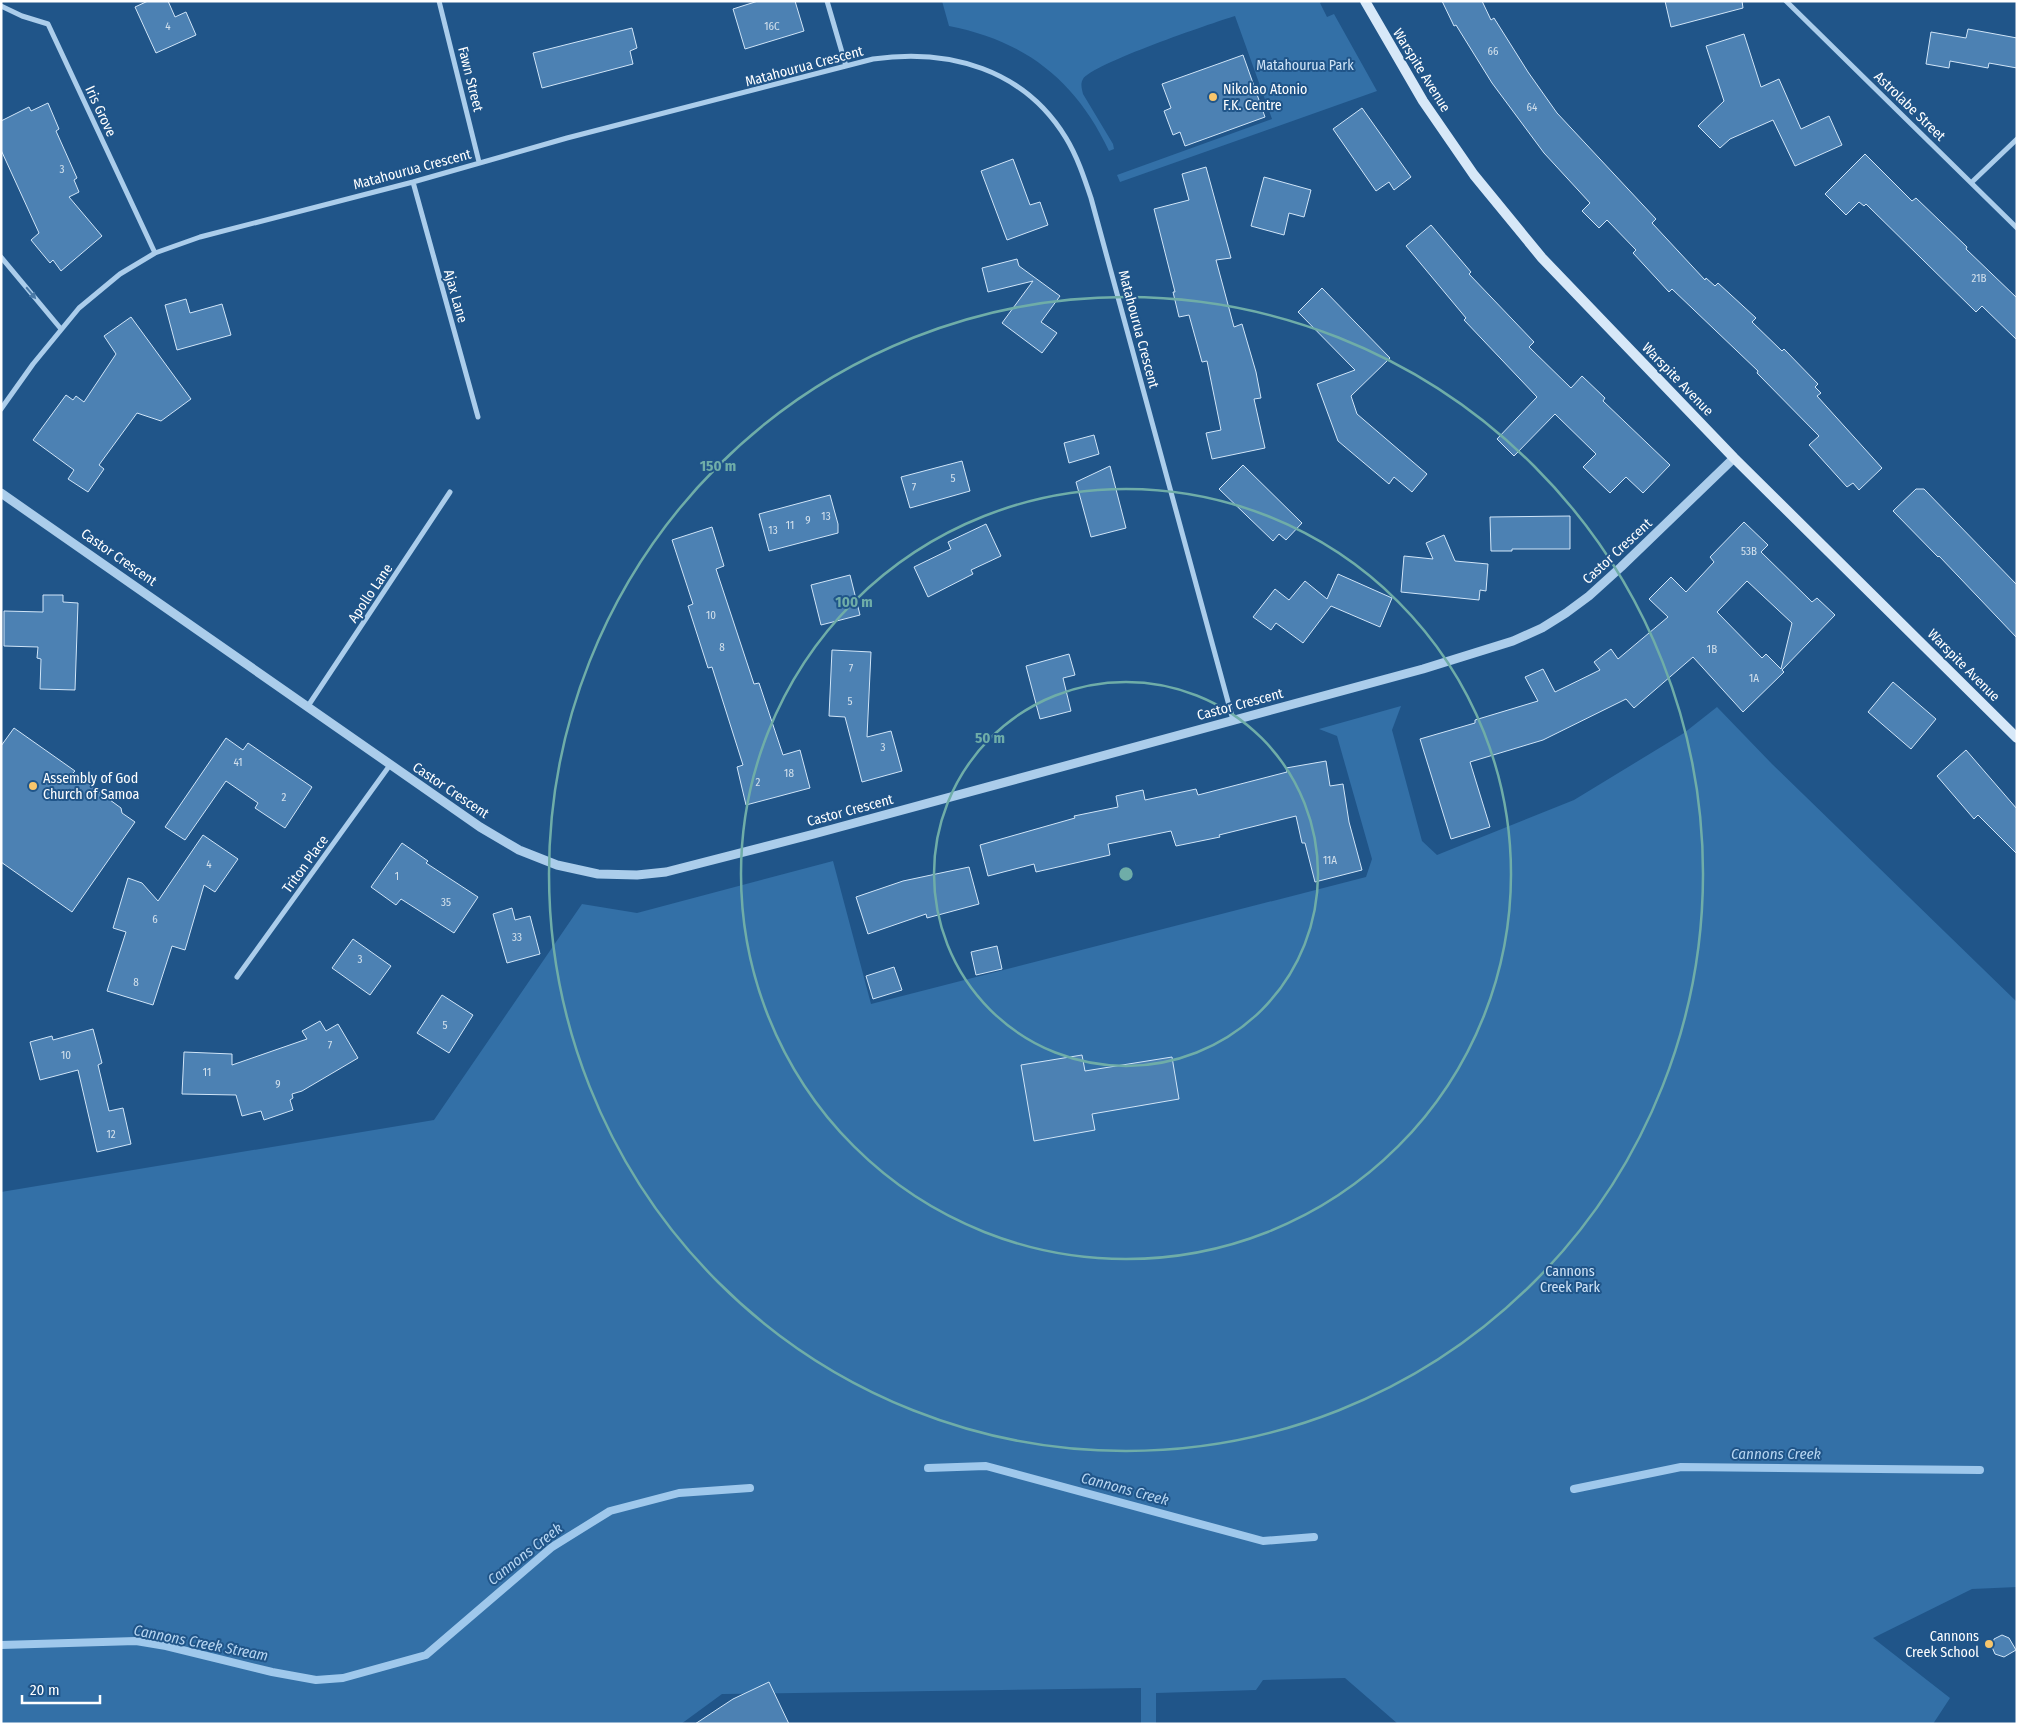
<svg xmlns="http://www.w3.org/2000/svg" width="2018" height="1725" font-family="'Fira Sans Condensed',sans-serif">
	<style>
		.green { fill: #3370a7 }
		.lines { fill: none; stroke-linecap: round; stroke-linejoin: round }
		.stream { stroke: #9fc8ec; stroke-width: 8 }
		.building { fill: #4c81b3; stroke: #d0e5f8; fill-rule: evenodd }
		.minor { stroke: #abcdeb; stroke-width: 5 }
		.tertiary { stroke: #abcdeb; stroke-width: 9 }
		.secondary { stroke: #d7e8f8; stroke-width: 10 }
		.oneway { fill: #4a79a6 }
		.ring { fill: none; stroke: #6fada8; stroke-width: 2.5 }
		.poi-dot { fill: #f8c66c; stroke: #205589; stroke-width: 2 }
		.labels { text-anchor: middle; stroke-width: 4; stroke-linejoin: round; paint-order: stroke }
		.number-label { font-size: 11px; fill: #d2e0ec }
		.park-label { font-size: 14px; fill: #d0e5f8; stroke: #205589 }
		.street-label { font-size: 14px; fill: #fff; stroke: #205589 }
		.poi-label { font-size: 14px; fill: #fff; stroke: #205589; text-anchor: start }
		.water-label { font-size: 15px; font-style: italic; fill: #b7d6f2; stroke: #205589 }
		.centre { fill: #6fada8; stroke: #205589; stroke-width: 2.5 }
		.ring-label { font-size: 15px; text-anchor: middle; font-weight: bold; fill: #6fada8; stroke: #205589; stroke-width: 4; stroke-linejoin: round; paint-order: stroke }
	</style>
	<rect width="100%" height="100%" fill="#205589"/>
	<!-- green -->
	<path class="green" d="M942,1H1322L1320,3L1327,17L1334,14L1377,91L1120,182L1117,175L1272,119L1235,16C1212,23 1092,64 1083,79C1080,84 1082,89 1083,94L1113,144L1114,149L1109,151C1076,81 1026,41 949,26Z
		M1401,706L1392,730L1422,841L1437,855L1574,800L1684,733L1717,707L1772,764L2017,1002V1587L1972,1589L1873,1638L1950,1698L1933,1724H1398L1345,1678L1263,1680L1256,1690L1156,1693V1724H1141V1688L722,1694L681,1724H1V1192L434,1120L582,904L637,913L833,861L871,1004L1366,877L1372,859L1337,736L1319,729Z"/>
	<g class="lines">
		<!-- stream -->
		<path class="stream" d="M928,1468L986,1466L1263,1541L1314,1537
			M1574,1489L1681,1467L1980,1470
			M1,1645L136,1641L166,1646L272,1672L316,1680L343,1678L426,1655L552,1547L610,1511L679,1493L750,1488"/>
	</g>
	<!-- building -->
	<path class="building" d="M148,1H168L175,17L186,12L196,35L156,53L135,7Z
		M758,1H795L804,31L745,49L733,9Z
		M1442,1H1482L1491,20L1494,18L1528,72L1557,113L1656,219L1652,223L1705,280L1706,278L1715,286L1718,283L1756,318L1752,322L1782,351L1784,349L1818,384L1815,387L1821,393L1817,396L1882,468L1859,490L1853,483L1847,487L1809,445L1819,436L1757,373L1758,371L1672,289L1669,292L1633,253L1636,250L1607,220L1599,228L1582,211L1590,203L1544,153L1492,83L1456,25L1454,26Z
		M1665,1H1742L1743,8L1671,27Z
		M632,28L637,48L630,51L633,64L542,88L533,53Z
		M1968,29L2017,38V68L1989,63L1988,68L1950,61L1949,68L1926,64L1931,32L1966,38Z
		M1744,34L1761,87L1779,79L1801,129L1829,116L1842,145L1795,166L1773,120L1730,139L1720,148L1698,126L1724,101L1706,46Z
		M1243,55L1265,117L1185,146L1180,132L1173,135L1164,111L1171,108L1162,84Z
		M48,103L59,129L56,131L77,178L74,180L79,192L69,197L102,236L61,271L53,260L50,263L31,240L39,233L1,150V121L29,107L31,111Z
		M1362,108L1411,177L1394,190L1389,182L1376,191L1333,129Z
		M1865,154L1912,201L1916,198L1967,247L1966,249L2017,298V340L1982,306L1976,312L1866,204L1864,206L1859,202L1846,215L1825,194Z
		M1013,159L1030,205L1040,202L1048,225L1007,240L981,171Z
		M1206,167L1231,258L1216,260L1234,327L1242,324L1256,372L1261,398L1254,399L1265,448L1212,459L1206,433L1221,430L1207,361L1202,362L1189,315L1179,317L1173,292H1175L1154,209L1189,200L1182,174Z
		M1264,177L1311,190L1304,217L1289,213L1284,235L1251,226Z
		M1431,225L1471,272L1469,274L1534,342L1529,347L1571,388L1582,376L1605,398L1603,401L1670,465L1643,493L1626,477L1610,493L1583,467L1596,454L1555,414L1514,456L1497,439L1537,397L1464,320L1466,318L1406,246Z
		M1017,259L1019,266L1060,296L1041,322L1057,333L1042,353L1002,323L1033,281L988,292L982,268Z
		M1322,288L1390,358L1351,396L1357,414L1427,474L1412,492L1394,477L1389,484L1338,441L1317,384L1355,370L1298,312Z
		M186,299L190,313L222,304L231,335L177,350L165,305Z
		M131,317L191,399L161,421L137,413L99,465L104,469L88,492L68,479L74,470L33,440L66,395L73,400L76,396L84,402L116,354L104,336Z
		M1094,435L1099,454L1069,463L1064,443Z
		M962,461L970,491L910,508L901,477Z
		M1243,465L1302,523L1286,540L1279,534L1273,541L1219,489Z
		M1110,466L1126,528L1091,537L1076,482Z
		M1916,489H1924L2017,585V638L1939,556L1938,557L1893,511Z
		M830,495L838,524V533L769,551L759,514Z
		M1570,516V549H1512V551H1491L1490,517Z
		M1744,522L1768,545L1761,552L1812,602L1817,598L1835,615L1782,670L1784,672L1743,712L1693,657L1634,708L1626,699L1543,740L1470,762L1490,827L1451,839L1420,739L1475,723V720L1538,701L1525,677L1543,669L1555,692L1600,670L1594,662L1611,649L1618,659L1668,617L1649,599L1671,577L1686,592L1714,562L1710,557ZM1747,581L1792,623L1781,669L1766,654L1762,658L1717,612Z
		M986,524L1001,556L971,570L973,574L928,597L914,567L951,549L948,542Z
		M712,527L724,566L716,569L754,684L759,683L783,755L800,750L810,788L746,805L737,767L743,765L712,667L708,668L688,606L693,604L672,540Z
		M1444,535L1455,561L1488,564L1486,591L1480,590L1479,600L1401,592L1404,556L1433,559L1426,543Z
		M1338,574L1392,598L1380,627L1331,606L1303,643L1276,623L1271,630L1253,617L1275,589L1289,600L1305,581L1327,599Z
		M850,575L860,615L821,625L811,585Z
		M43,595H63V602L78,603L75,690L40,689L41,659L37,658L38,647L4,646V611L43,612Z
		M832,650L871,652L867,737L891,731L902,771L862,782L845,717L829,716Z
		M1069,654L1075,675L1063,678L1071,711L1040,719L1026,666Z
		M1893,682L1936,719L1911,749L1868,712Z
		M14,728L75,771L73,773L121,808L122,813L135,822L72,912L1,862V746Z
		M226,738L243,750L248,743L312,787L285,828L255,808L258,803L226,781L185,840L165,827Z
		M1966,750L2017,809V854L1978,815L1974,819L1937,776Z
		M1326,761L1330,786L1343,784L1349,822L1362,870L1315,882L1305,843H1302L1296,816L1219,835L1220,837L1176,846L1171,831L1108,844L1110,855L1036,872L1034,864L988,876L980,845L1075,818L1074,816L1118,807L1116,796L1143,790L1145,800L1196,789L1198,795L1287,772L1286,768Z
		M203,835L238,859L215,892L204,885L185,950L172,946L153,1005L107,991L126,932L113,928L128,878L142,883L158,901Z
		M402,843L428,861L426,863L478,897L454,933L401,899L396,905L371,887Z
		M969,867L979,904L927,918L926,914L868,934L856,897L903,881Z
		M512,908L515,920L530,916L540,954L507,963L493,914Z
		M353,939L391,966L370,995L332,968Z
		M997,946L1002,969L976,975L971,952Z
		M894,967L902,990L873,999L866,976Z
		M442,995L473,1015L449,1053L417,1033Z
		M320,1021L326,1031L338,1024L358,1058L302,1091L292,1094L293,1098L290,1100L293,1110L264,1120L261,1111L242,1116L236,1095L182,1094L184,1052L232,1054V1065L307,1039L302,1031Z
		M93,1029L102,1063L98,1065L109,1111L123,1108L131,1144L97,1152L78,1070L40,1080L30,1042L52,1036L53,1040Z
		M1082,1055L1085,1071L1172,1057L1179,1099L1092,1114L1095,1130L1034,1141L1021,1065Z
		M2002,1635L2009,1638L2016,1650L2004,1657L1995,1654L1992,1647L1994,1639Z
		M769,1682L789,1724H695L733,1699Z"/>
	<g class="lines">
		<!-- minor -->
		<path class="minor" d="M439,1L479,162
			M827,1L846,66
			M1786,1L2017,228
			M1,6L22,16L48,24L155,253
			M413,182L478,417
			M1972,182L2017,139
			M1,257L61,329
			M1,409L33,364L79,308L120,274L155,253L200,237L413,182L567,138L873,59C949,48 1024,69 1066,138C1077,156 1084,177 1091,198L1233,720
			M308,706L450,492
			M237,977L390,765"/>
		<!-- tertiary -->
		<path class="tertiary" d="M1,493L480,827L519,850L557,865L598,874L637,875L666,872L814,834L1423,669L1513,641L1542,628L1566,613L1589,596L1621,567L1734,458"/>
		<!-- secondary -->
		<path class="secondary" d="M1365,1L1423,101L1474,175L1542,258L1734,458L2017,738"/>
	</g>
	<!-- one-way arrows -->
	<defs><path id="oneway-solid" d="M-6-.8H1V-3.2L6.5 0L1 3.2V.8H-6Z" transform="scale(1.25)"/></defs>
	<use class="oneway" href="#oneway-solid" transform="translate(31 293) rotate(50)"/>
	<!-- distance rings -->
	<g class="ring">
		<circle cx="1126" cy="874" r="192"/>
		<circle cx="1126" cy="874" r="385"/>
		<circle cx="1126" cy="874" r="577"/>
	</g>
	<!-- markers -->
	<g class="poi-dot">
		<circle cx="1213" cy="97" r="5"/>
		<circle cx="33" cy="786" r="5"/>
		<circle cx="1989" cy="1644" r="5"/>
	</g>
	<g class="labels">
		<!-- number labels -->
		<g class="number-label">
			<text x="168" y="30">4</text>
			<text x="772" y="30">16C</text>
			<text x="1493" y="55">66</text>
			<text x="1532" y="111">64</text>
			<text x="62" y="173">3</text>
			<text x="1979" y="282">21B</text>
			<text x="953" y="482">5</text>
			<text x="914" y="491">7</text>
			<text x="826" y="520">13</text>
			<text x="808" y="524">9</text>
			<text x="790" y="529">11</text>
			<text x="773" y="534">13</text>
			<text x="1749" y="555">53B</text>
			<text x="711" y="619">10</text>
			<text x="722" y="651">8</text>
			<text x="1712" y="653">1B</text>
			<text x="851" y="672">7</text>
			<text x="1754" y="682">1A</text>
			<text x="850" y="705">5</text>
			<text x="883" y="751">3</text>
			<text x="238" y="766">41</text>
			<text x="789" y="777">18</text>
			<text x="758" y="786">2</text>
			<text x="284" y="801">2</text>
			<text x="1330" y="864">11A</text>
			<text x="209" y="868">4</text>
			<text x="397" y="880">1</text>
			<text x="446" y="906">35</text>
			<text x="155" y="923">6</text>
			<text x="517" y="941">33</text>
			<text x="360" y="963">3</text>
			<text x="136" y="986">8</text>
			<text x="445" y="1029">5</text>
			<text x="330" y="1049">7</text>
			<text x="66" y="1059">10</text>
			<text x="207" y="1076">11</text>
			<text x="278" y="1088">9</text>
			<text x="111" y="1138">12</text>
		</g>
		<!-- park labels -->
		<g class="park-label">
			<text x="1305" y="70">Matahourua Park</text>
			<text x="1570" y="1276">Cannons<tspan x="1570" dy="16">Creek Park</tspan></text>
		</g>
		<!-- street labels -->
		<g class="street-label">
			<text transform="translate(804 66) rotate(-15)" y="5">Matahourua Crescent</text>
			<text transform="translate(1422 70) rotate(58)" y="5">Warspite Avenue</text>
			<text transform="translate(471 79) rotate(76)" y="5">Fawn Street</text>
			<text transform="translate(1910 106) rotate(44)" y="5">Astrolabe Street</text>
			<text transform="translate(101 111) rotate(65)" y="5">Iris Grove</text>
			<text transform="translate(412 169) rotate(-15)" y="5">Matahourua Crescent</text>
			<text transform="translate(456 296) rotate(74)" y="5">Ajax Lane</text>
			<text transform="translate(1139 329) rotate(75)" y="5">Matahourua Crescent</text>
			<text transform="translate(1678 379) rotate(46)" y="5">Warspite Avenue</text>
			<text transform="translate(1617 551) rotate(-43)" y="5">Castor Crescent</text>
			<text transform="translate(119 557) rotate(35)" y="5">Castor Crescent</text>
			<text transform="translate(370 593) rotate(-56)" y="5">Apollo Lane</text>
			<text transform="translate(1964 665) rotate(45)" y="5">Warspite Avenue</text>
			<text transform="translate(1240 704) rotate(-15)" y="5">Castor Crescent</text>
			<text transform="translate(451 790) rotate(34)" y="5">Castor Crescent</text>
			<text transform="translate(850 810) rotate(-15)" y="5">Castor Crescent</text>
			<text transform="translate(305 864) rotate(-54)" y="5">Triton Place</text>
		</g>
		<!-- poi labels -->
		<g class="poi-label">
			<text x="1223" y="94">Nikolao Atonio<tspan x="1223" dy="16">F.K. Centre</tspan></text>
			<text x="43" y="783">Assembly of God<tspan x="43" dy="16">Church of Samoa</tspan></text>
			<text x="1979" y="1641" text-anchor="end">Cannons<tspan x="1979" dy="16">Creek School</tspan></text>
		</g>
		<!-- water labels -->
		<g class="water-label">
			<text x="1776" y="1459">Cannons Creek</text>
			<text transform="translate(1125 1489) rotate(15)" y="5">Cannons Creek</text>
			<text transform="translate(525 1554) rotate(-38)" y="5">Cannons Creek</text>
			<text transform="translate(201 1643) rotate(11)" y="5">Cannons Creek Stream</text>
		</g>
	</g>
	<circle cx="1126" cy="874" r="8" class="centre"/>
	<g class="ring-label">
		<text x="718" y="471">150 m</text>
		<text x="854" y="607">100 m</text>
		<text x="990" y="743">50 m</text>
	</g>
	<!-- border -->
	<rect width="2018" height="1725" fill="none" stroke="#ffffff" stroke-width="5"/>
	<!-- scale -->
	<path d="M22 1695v8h78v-8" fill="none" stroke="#ffffff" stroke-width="2.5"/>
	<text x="30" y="1695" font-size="15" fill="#ffffff" stroke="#205589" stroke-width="4" paint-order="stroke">20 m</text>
</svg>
